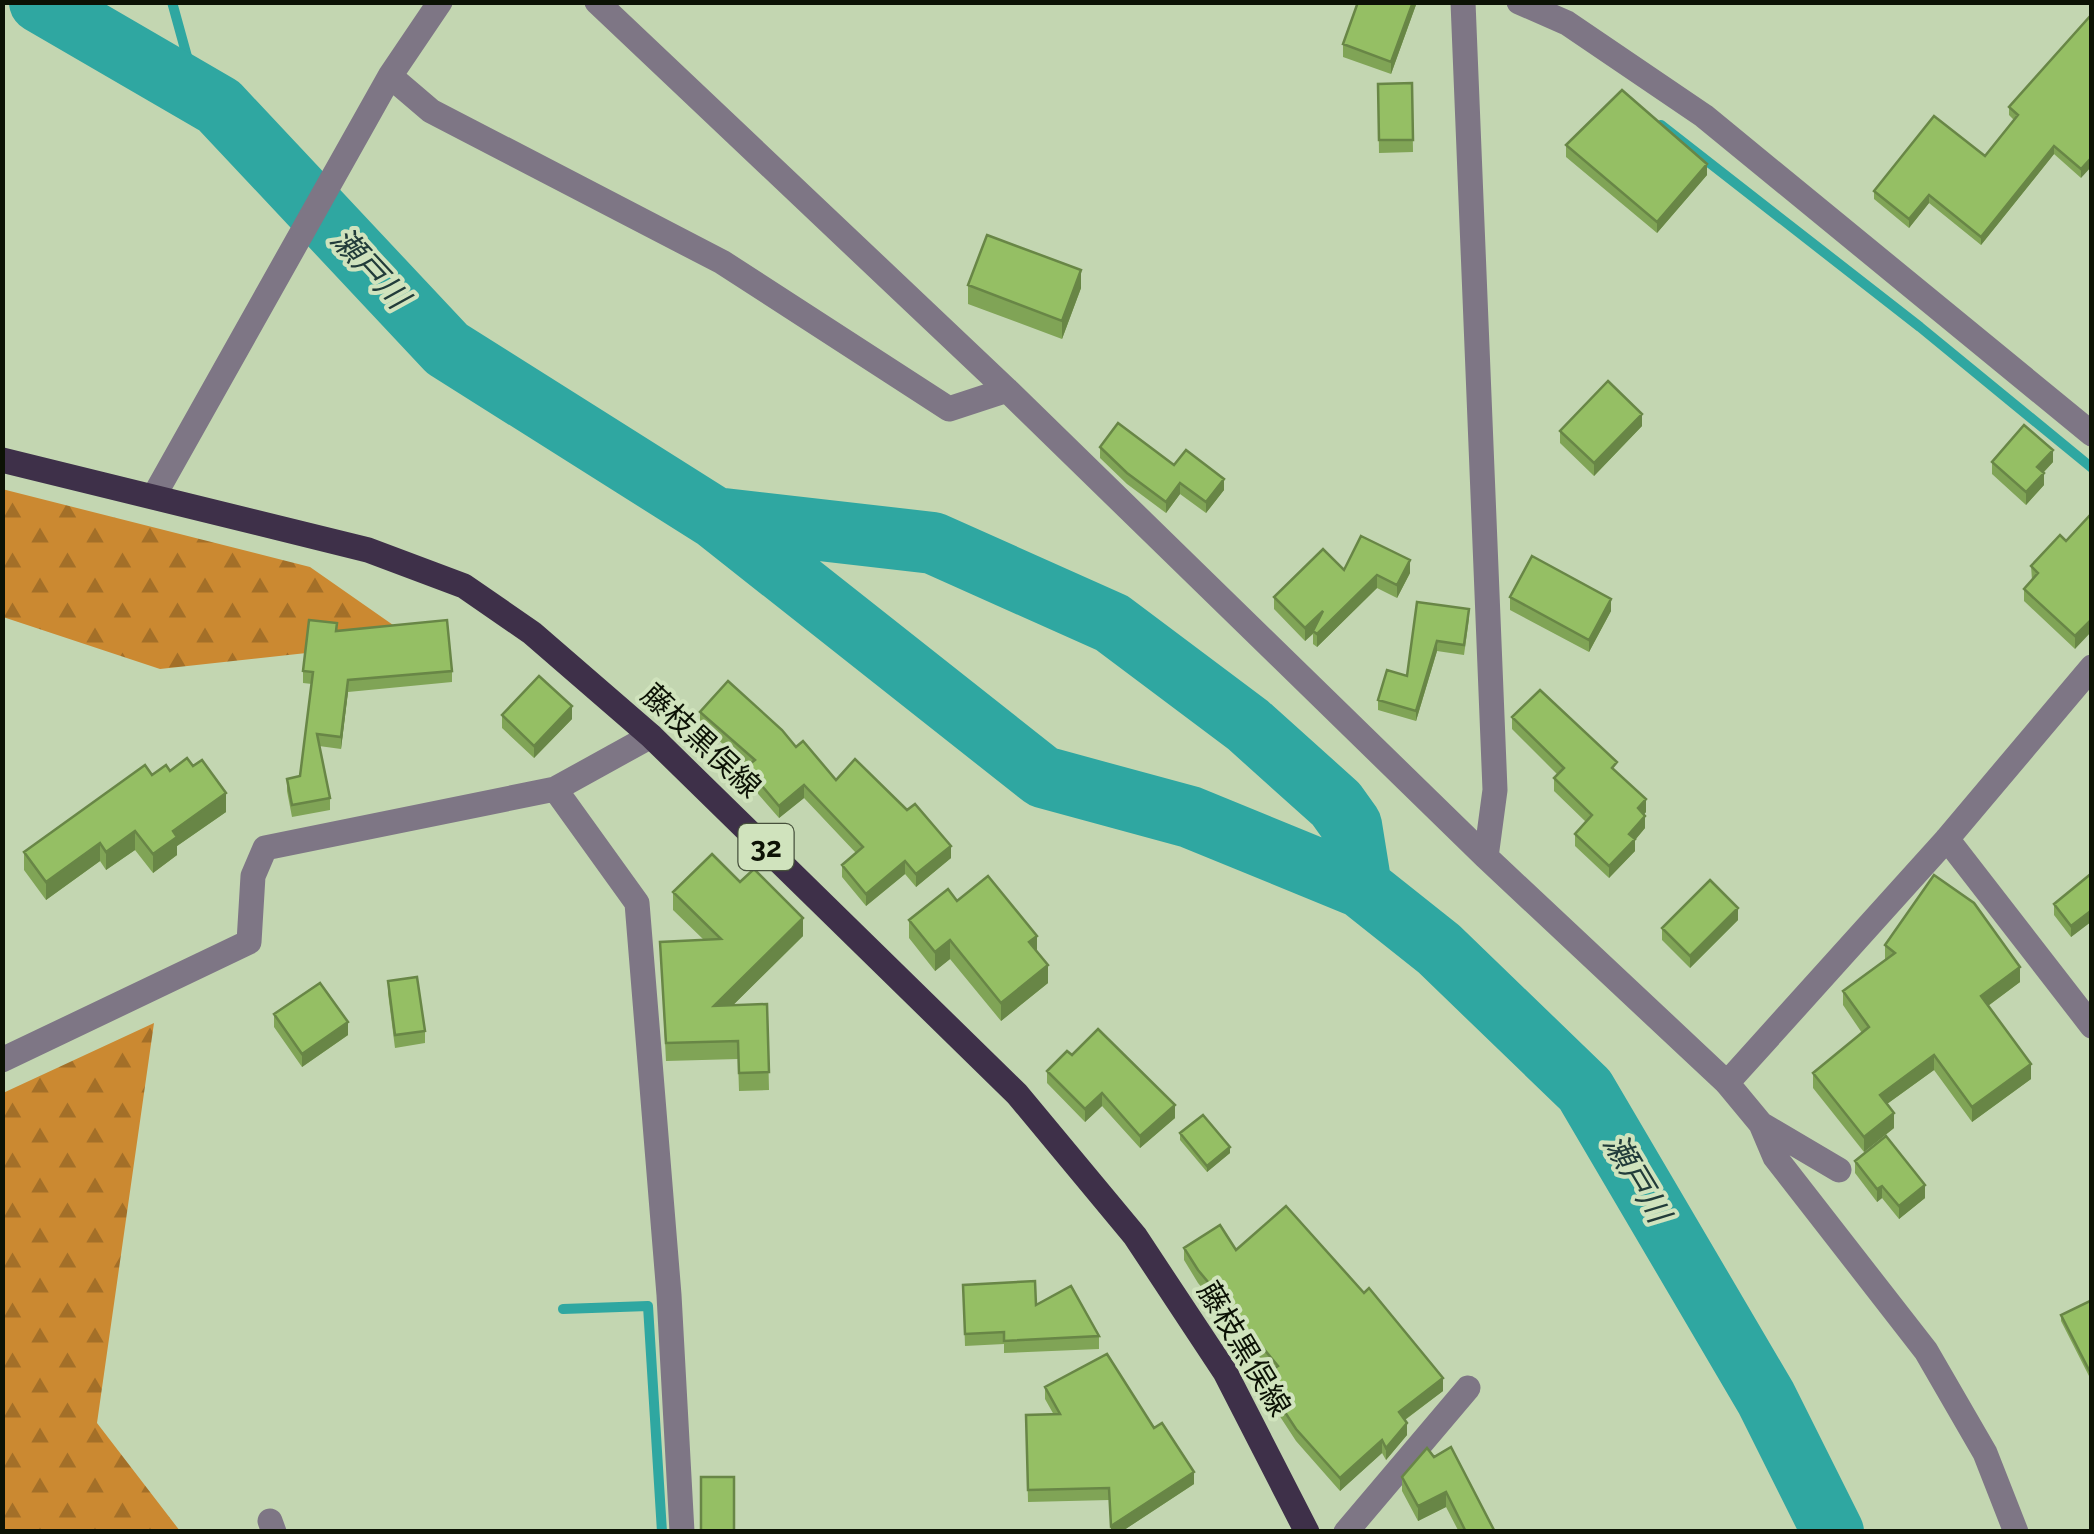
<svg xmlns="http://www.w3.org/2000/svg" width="2094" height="1534" font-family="Raleway,'Noto Sans JP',sans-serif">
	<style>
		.forest { fill: url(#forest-firs) }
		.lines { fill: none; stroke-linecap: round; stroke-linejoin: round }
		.stream { stroke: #2fa7a1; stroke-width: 10 }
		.river { stroke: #2fa7a1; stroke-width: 62 }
		.minor { stroke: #7e7685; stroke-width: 25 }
		.major { stroke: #3e3049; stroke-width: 25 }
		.wall { fill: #80a456 }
		.shaded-wall { fill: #688646 }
		.building { fill: #95bf64; stroke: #688646; stroke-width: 2.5 }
		.labels { text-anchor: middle; stroke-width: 8; stroke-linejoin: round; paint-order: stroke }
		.shield { fill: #d0e3bd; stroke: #47513c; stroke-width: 2.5 }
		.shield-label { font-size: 28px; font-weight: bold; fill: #0c1205 }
		.street-label { font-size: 30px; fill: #0c1205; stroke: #d0e3bd }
		.water-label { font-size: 32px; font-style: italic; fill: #223c3a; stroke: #d0e3bd }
	</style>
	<defs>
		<pattern id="forest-firs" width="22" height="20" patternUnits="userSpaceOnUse" patternTransform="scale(2.5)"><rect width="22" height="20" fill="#cb8931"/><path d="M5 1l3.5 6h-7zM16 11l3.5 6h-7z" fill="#a36f28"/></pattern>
	</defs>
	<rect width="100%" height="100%" fill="#c3d6b1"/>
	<!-- forest -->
	<path class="forest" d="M2,489L310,567L416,641L160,669L3,617Z
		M154,1023L97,1423L180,1531H3V1093Z"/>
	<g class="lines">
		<!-- stream -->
		<path class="stream" d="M172,2L188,60L219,106
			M1661,125L1920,327L2092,468
			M563,1309L648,1306L662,1532"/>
		<!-- river -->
		<path class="river" d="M40,2L219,106L447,349L715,518L1043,777L1190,817L1361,887L1439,949L1585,1090L1766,1398L1833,1532
			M715,518L933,543L1112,623L1248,725L1336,804L1351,825L1361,887"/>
		<!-- minor -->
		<path class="minor" d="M597,2L1007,390L1486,857L1727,1083L1761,1124L1839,1170
			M1463,2L1495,790L1486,857
			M1519,2L1567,23L1704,116L2092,434
			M390,76L431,111L722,262L949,409L1007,390
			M154,496L390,76L440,2
			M555,789L637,903L669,1295L682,1532
			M1947,839L2092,1026
			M2,1060L249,942L253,876L265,848L555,789L651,736
			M1727,1083L1947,839L2092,667
			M1761,1124L1775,1157L1926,1351L1985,1453L2016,1532
			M270,1521L274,1532
			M1346,1532L1468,1388"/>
		<!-- major -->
		<path class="major" d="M2,460L368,550L464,586L532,633L651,736L1017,1094L1135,1236L1225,1372L1307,1532"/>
	</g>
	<!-- wall -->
	<path class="wall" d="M1417,2L1391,74L1343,57V44Z
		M2092,14L2081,178L2054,154L1981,245L1929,203L1909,228L1874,199V191L1985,156L2014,120L2009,115V107Z
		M1412,83L1413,152L1379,153L1378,84Z
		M1566,145L1707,175L1657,233L1566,157Z
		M968,285L1081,288L1062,339L968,304Z
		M1642,426L1594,476L1560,443V431Z
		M1100,447L1174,465L1224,490L1206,513L1180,494L1166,513L1127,484L1100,458Z
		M1992,462H2053L2044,472V485L2026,505L1992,474Z
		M2092,513L2075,649L2024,601V589L2032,580L2031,566L2066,541Z
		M1344,570L1410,573L1397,598L1377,588L1317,647L1313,644V634L1305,641L1274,609V597Z
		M1510,597L1611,611L1589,652L1510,610Z
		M1417,602L1469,619L1464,655L1437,651L1416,721L1378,710V700L1407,676Z
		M337,631L452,671V682L348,692L341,749L319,746L330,798V810L292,817L287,791V779L300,776L312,684L303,683V671Z
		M700,712L796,747L836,780L951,858L916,887L905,874L866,906L842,877V865L856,853L804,798L779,818L746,780L748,766L700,724Z
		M502,715L572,719L534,758L502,728Z
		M1512,717L1617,773L1646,812L1644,814L1645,828L1635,840V851L1609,878L1575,846V834L1586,822L1554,791V778L1558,775L1512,729Z
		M170,771L226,812L177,846V855L153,873L135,850L106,870L100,861L46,900L24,870V852Z
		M2092,873V921L2071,937L2054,915V904Z
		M740,882L803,936L733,1005L767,1004L769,1090L739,1091L738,1059L666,1061L660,942L704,940L673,910V892Z
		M957,901L1037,951L1048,983L1001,1021L950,959L935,971L909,938V920Z
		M1738,920L1690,968L1662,940V928Z
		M1885,945L2020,982L1988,1006L2031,1079L1972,1122L1934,1070L1887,1104L1894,1128L1864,1152L1813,1088V1073L1862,1033L1843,1005V991L1885,960Z
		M388,981L425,1031V1043L395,1048L388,993Z
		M274,1014L348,1035L302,1067L274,1027Z
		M1072,1055L1175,1118L1140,1148L1102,1106L1085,1122L1047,1083V1071Z
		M1180,1133L1230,1153L1207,1172L1180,1140Z
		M1855,1161L1925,1198L1899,1219L1882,1198L1877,1202L1855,1173Z
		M1184,1248L1236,1250L1443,1391L1405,1420L1407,1435L1386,1460L1382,1453L1340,1491L1296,1441L1262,1389V1377L1271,1371L1198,1283L1184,1260Z
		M963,1285L1036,1305L1099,1336V1349L1004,1353V1344L965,1346Z
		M2092,1300V1375L2089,1376L2061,1321V1315Z
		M1045,1387L1154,1428L1194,1484L1121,1532H1111L1109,1500L1028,1502L1026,1415H1054L1045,1399Z
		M1427,1448L1495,1532H1459L1446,1507L1418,1521L1402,1491V1477Z"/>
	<!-- shaded-wall -->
	<path class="shaded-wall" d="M1413,2H1417L1391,74V62Z
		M2054,146V154L1981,245V237Z
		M2092,157V166L2081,178V169Z
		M1707,164V175L1657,233V222Z
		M1929,195V203L1909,228V219Z
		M1081,270V288L1062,339V321Z
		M1642,414V426L1594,476V463Z
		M2053,450V462L2037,479V467Z
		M2044,473V485L2026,505V492Z
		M1224,479V490L1206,513V502Z
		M1180,483V494L1166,513V502Z
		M1410,560V573L1397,598V585Z
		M1377,575V588L1317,647V634Z
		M1611,599V611L1589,652V640Z
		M1323,611V624L1305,641V628Z
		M2092,619V631L2075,649V636Z
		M1437,641V651L1416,721V711Z
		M348,680V692L341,749V737Z
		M572,706V719L534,758V746Z
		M804,785V798L779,818V806Z
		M226,793V812L177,846V855L153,873V854L173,831Z
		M1646,799V812L1638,821V808Z
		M1645,816V828L1635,840V851L1609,878V866L1629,834Z
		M135,831V850L106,870V852Z
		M100,843V861L46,900V882Z
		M951,846V858L916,887V874Z
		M905,861V874L866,906V894Z
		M1738,908V920L1690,968V956Z
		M2092,910V921L2071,937V926Z
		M803,918V936L714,1024V1006Z
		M1037,936V954L1029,942Z
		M950,940V959L935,971V952Z
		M1048,965V983L1001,1021V1003Z
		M2020,967V982L1981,1011V996Z
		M348,1022V1035L302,1067V1054Z
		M1934,1055V1070L1880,1109V1095Z
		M2031,1064V1079L1972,1122V1107Z
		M1102,1093V1106L1085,1122V1109Z
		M1175,1105V1118L1140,1148V1136Z
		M1894,1113V1128L1864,1152V1137Z
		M1230,1147V1153L1207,1172V1166Z
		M1925,1185V1198L1899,1219V1206Z
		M1882,1186V1198L1877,1202V1189Z
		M1443,1378V1391L1399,1424V1412Z
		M1407,1423V1435L1386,1460V1448Z
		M1382,1440V1453L1340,1491V1478Z
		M1194,1472V1484L1121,1532H1111V1526Z
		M1446,1492V1507L1418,1521V1506Z"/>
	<!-- building -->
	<path class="building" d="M1358,2H1413L1391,62L1343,44Z
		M2092,14V157L2081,169L2054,146L1981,237L1929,195L1909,219L1874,191L1934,116L1985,156L2018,115L2009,107Z
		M1412,83L1413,140H1379L1378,84Z
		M1622,90L1707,164L1657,222L1566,145Z
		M987,235L1081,270L1062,321L968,285Z
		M1608,381L1642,414L1594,463L1560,431Z
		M1118,423L1174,465L1186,450L1224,479L1206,502L1180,483L1166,502L1127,473L1100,447Z
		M2024,425L2053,450L2037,467L2044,473L2026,492L1992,462Z
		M2092,513V619L2075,636L2024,589L2038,573L2031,566L2060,535L2066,541Z
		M1361,536L1410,560L1397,585L1377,575L1317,634L1313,631L1323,611L1305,628L1274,597L1323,549L1344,570Z
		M1532,556L1611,599L1589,640L1510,597Z
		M1417,602L1469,609L1464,645L1437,641L1416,711L1378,700L1387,670L1407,676Z
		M309,620L337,623L336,631L447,620L452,671L348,680L341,737L317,734L330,798L292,805L287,779L300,776L313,672L303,671Z
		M539,676L572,706L534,746L502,715Z
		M728,681L782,730L796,747L803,741L836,780L855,759L907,810L915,804L951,846L916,874L905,861L866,894L842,865L863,847L804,785L779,806L746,767L755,760L700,712Z
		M1540,690L1617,762L1612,768L1646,799L1638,808L1645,816L1629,834L1635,839L1609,866L1575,834L1592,815L1554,778L1564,768L1512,717Z
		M187,758L193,766L202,760L226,793L173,831L177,837L153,854L135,831L106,852L100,843L46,882L24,852L145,765L152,775L166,765L170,771Z
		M712,854L740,882L754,869L803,918L714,1006L767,1004L769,1072L739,1073L738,1041L666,1043L660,942L721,939L673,892Z
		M2092,873V910L2071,926L2054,904Z
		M1934,875L1974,903L2020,967L1981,996L2031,1064L1972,1107L1934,1055L1880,1095L1894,1113L1864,1137L1813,1073L1869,1027L1843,991L1895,953L1885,945Z
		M988,876L1037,936L1029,942L1048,965L1001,1003L950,940L935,952L909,920L948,889L957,901Z
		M1710,880L1738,908L1690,956L1662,928Z
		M417,977L425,1031L395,1035L388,981Z
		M320,983L348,1022L302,1054L274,1014Z
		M1098,1029L1175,1105L1140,1136L1102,1093L1085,1109L1047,1071L1067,1051L1072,1055Z
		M1203,1115L1230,1147L1207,1166L1180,1133Z
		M1886,1136L1925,1185L1899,1206L1882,1186L1877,1189L1855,1161Z
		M1286,1206L1364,1293L1369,1288L1443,1378L1399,1412L1407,1423L1386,1448L1382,1440L1340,1478L1296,1429L1262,1377L1278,1366L1198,1270L1184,1248L1220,1225L1236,1250Z
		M1035,1281L1036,1305L1071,1286L1099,1336L1004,1341V1332L965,1334L963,1285Z
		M2092,1300V1368L2089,1370L2061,1315Z
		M1107,1354L1154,1428L1162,1423L1194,1472L1111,1526L1109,1488L1028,1490L1026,1415L1060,1414L1045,1387Z
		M1451,1447L1495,1532H1466L1446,1492L1418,1506L1402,1477L1427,1448L1434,1457Z
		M701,1477H734V1532H701Z"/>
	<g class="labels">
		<!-- shield labels -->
		<rect class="shield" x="738.5" y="824" width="55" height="46" rx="8"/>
		<g class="shield-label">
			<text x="766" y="857">32</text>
		</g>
		<!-- street labels -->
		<g class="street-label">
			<text transform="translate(701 741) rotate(43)" y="10">藤枝黒俣線</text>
			<text transform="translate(1244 1349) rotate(59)" y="10">藤枝黒俣線</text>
		</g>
		<!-- water labels -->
		<g class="water-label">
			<text transform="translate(370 268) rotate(47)" y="11">瀬戸川</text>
			<text transform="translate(1637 1178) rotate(59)" y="11">瀬戸川</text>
		</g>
	</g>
	<!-- border -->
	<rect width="2094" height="1534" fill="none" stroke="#0c1205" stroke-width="10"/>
</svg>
